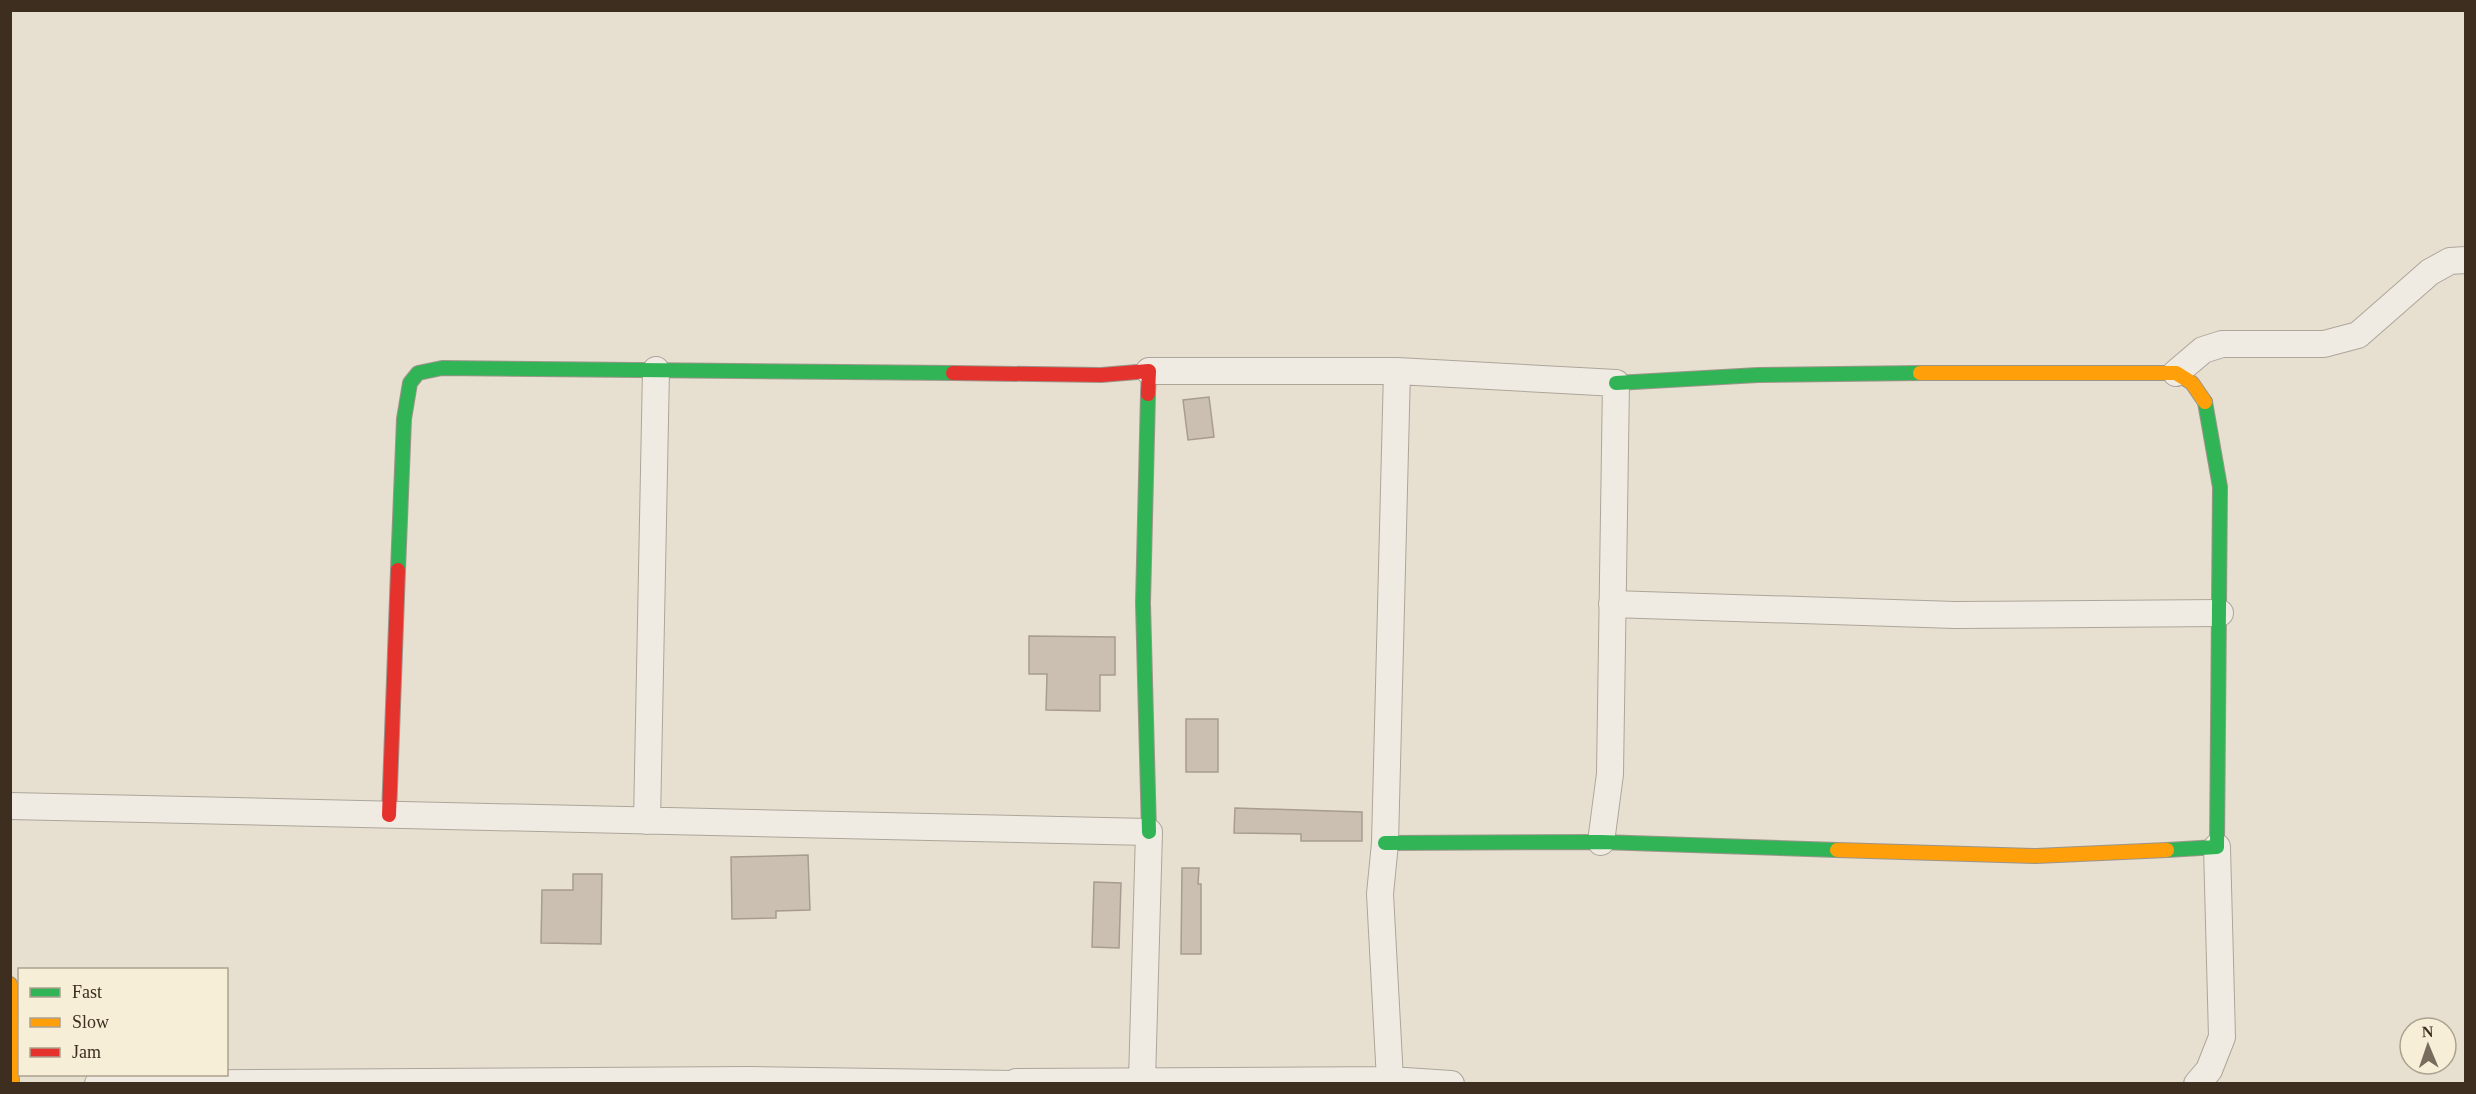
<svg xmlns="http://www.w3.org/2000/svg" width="2476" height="1094" font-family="Georgia,serif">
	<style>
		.building { fill: #cbbfb2; stroke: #a89c90; stroke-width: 1.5 }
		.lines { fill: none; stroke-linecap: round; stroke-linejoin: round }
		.street-casing { stroke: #ada599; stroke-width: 28 }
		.fast-casing { stroke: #9c958a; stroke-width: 16 }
		.slow-casing { stroke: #9c958a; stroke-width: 16 }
		.jam-casing { stroke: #9c958a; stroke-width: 16 }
		.street { stroke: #efebe3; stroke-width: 26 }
		.fast { stroke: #30b455; stroke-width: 14 }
		.slow { stroke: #ff9f0a; stroke-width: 14 }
		.jam { stroke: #e5322d; stroke-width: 14 }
	</style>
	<rect width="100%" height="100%" fill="#e7e0d1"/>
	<!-- building -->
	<path class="building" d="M1209,397L1214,437L1188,440L1183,400Z
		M1029,636L1115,637V675H1100V711L1046,710L1047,674H1029Z
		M1186,719H1218V772H1186Z
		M1235,808L1362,812V841H1301V834L1234,833Z
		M808,855L810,910L776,911V918L732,919L731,857Z
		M1182,868H1199L1198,884H1201V954H1181Z
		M573,874H602L601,944L541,943L542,890H573Z
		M1094,882L1121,883L1119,948L1092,947Z"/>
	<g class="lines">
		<defs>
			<path id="street" d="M1149,371H1397L1616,383L1610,774L1601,842
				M2176,373L2203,350L2222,344H2324L2358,335L2430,272L2450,261L2466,260
				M1612,604L1955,615L2220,613
				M10,806L1149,832L1142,1081
				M647,821L656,370
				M1390,1080L1380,894L1385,843L1397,371
				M1016,1082L1390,1080L1451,1084
				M98,1084L747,1080L1016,1084
				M2197,1084L2209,1070L2222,1037L2217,847"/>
			<path id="fast" d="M1616,383L1758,375L1920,373
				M1148,394L1143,603L1149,832
				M398,570L404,419L410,383L418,373L442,368L953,373
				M1385,843L1601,842L1837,850
				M2167,850L2217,847L2220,487L2205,402"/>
			<path id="slow" d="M1920,373H2176L2192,383L2205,402
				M1837,850L2036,856L2167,850
				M10,984L12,1084"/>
			<path id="jam" d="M953,373L1101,375L1149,371L1148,394
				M389,815L398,570"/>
		</defs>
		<!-- street casing -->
		<use href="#street" class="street-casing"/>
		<!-- fast casing -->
		<use href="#fast" class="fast-casing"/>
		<!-- slow casing -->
		<use href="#slow" class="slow-casing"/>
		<!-- jam casing -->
		<use href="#jam" class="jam-casing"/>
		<!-- street -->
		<use href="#street" class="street"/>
		<!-- fast -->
		<use href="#fast" class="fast"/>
		<!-- slow -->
		<use href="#slow" class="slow"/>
		<!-- jam -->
		<use href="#jam" class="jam"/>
	</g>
	<!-- border -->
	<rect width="2476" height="1094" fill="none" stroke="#3d2e20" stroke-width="24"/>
	<!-- legend -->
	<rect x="18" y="968" width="210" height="108" fill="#f7eed8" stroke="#ada18e" stroke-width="1.5"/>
	<rect x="30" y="988" width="30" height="9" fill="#30b455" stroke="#ada18e" stroke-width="1.5"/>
	<text x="72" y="998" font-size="18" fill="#3d2e20">Fast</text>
	<rect x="30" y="1018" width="30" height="9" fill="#ff9f0a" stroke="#ada18e" stroke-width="1.5"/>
	<text x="72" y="1028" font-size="18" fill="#3d2e20">Slow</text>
	<rect x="30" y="1048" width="30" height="9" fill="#e5322d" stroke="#ada18e" stroke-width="1.5"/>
	<text x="72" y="1058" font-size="18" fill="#3d2e20">Jam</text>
	<!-- north arrow -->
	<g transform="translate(2428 1046) rotate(358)"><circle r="28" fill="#f7eed8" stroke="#ada18e" stroke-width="1.5"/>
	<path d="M0-4.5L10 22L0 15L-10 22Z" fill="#786c5e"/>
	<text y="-9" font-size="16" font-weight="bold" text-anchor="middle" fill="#3d2e20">N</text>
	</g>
</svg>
